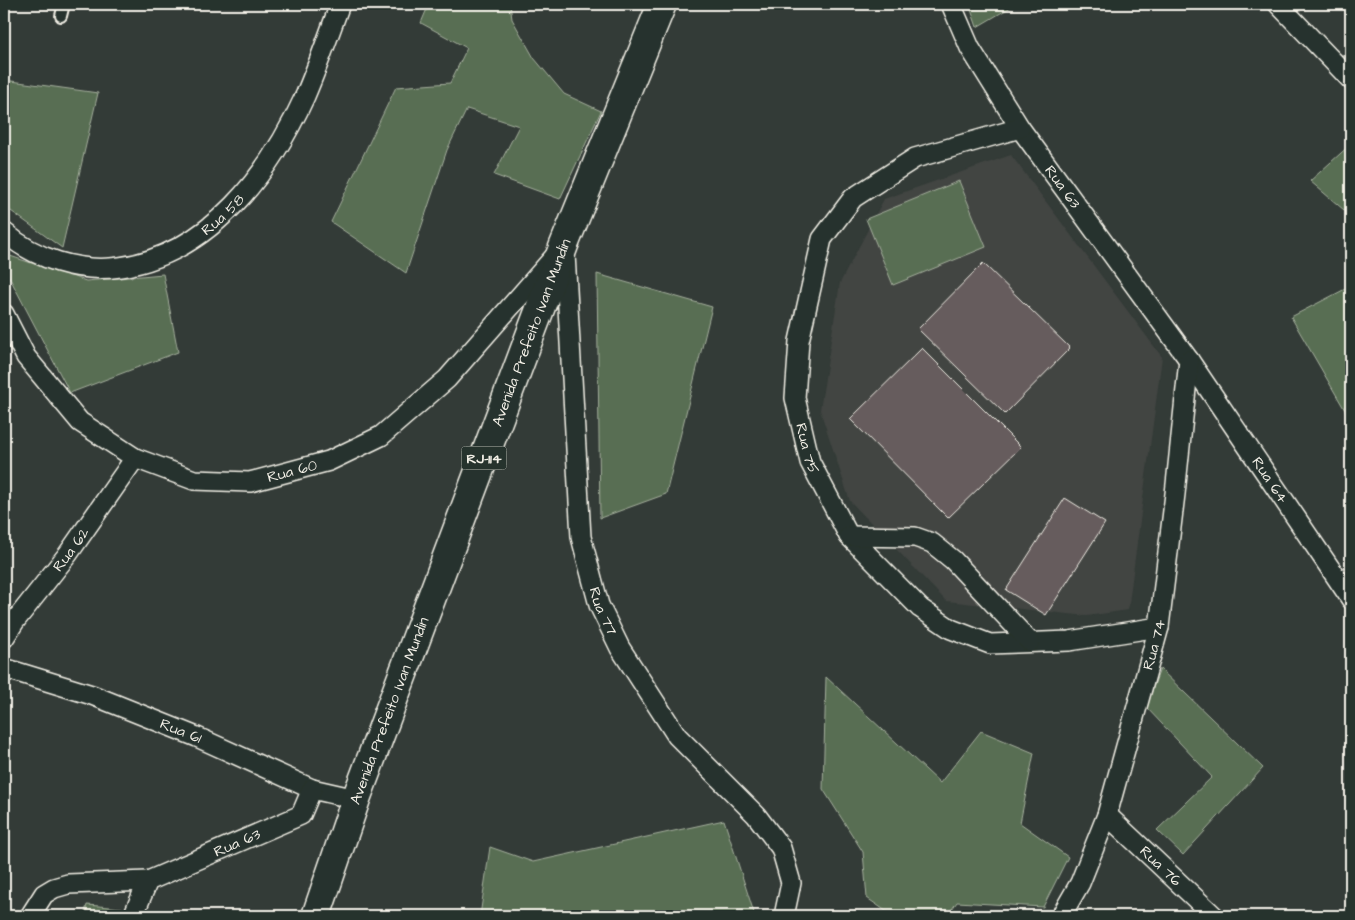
<svg xmlns="http://www.w3.org/2000/svg" width="1355" height="920" font-family="'Architects Daughter',sans-serif">
	<style>
		.built { fill: #424542 }
		.green { fill: #586e53; stroke: #a6b09e }
		.building { fill: #665b5d; stroke: #f4f1e8 }
		.lines { fill: none; stroke-linecap: round; stroke-linejoin: round }
		.lane-casing { stroke: #f4f1e8; stroke-width: 14 }
		.street-casing { stroke: #f4f1e8; stroke-width: 22 }
		.primary-casing { stroke: #f4f1e8; stroke-width: 31 }
		.lane { stroke: #26332d; stroke-width: 10 }
		.street { stroke: #26332d; stroke-width: 19 }
		.primary { stroke: #26332d; stroke-width: 28 }
		.labels { text-anchor: middle; stroke-width: 4; stroke-linejoin: round; paint-order: stroke }
		.shield { fill: #26332d; stroke: #b6b8b0; stroke-width: 1 }
		.shield-label { font-size: 14px; font-weight: bold; fill: #f4f1e8 }
		.street-label { font-size: 15px; fill: #f4f1e8; stroke: #26332d }
	</style>
	<rect width="100%" height="100%" fill="#333b37"/>
	<filter id="ink" filterUnits="userSpaceOnUse"><feTurbulence type="fractalNoise" baseFrequency=".02" numOctaves="2"/><feDisplacementMap in="SourceGraphic" scale="10" xChannelSelector="R" yChannelSelector="G"/><feConvolveMatrix kernelMatrix="1 2 1 2 8 2 1 2 1" color-interpolation-filters="sRGB"/></filter>
	<g filter="url(#ink)">
		<!-- built -->
		<path class="built" d="M1011,155L1162,357L1128,610L1087,616L946,601L850,501L820,410L840,283L884,199Z"/>
		<!-- green -->
		<path class="green" d="M429,4H510L512,19L534,58L564,94L601,111L560,199L494,175L519,126L467,109L447,150L406,273L331,222L396,87L450,83L467,48L421,23Z
			M969,4H1016L977,27Z
			M4,80L98,93L62,248L4,206Z
			M1351,144V216L1310,181Z
			M959,181L986,247L893,285L866,219Z
			M4,254L86,281L163,274L178,352L70,393L4,267Z
			M597,274L712,307L666,494L600,518Z
			M1351,286V415L1349,417L1291,317Z
			M1160,669L1263,768L1183,855L1157,830L1212,777L1146,707Z
			M826,677L940,783L981,731L1034,753L1020,823L1068,857L1043,907L957,902L947,916H893L867,898L863,852L823,789Z
			M724,820L755,916H480L490,847L533,862Z
			M87,905L122,908L118,916H84Z"/>
		<!-- building -->
		<path class="building" d="M983,263L1070,348L1005,414L918,329Z
			M922,348L1021,447L948,518L850,419Z
			M1065,498L1105,523L1046,615L1006,590Z"/>
		<g class="lines">
			<defs>
				<path id="lane" d="M61,16L64,4"/>
				<g id="street">
					<path id="s1" d="M951,4L970,48L1020,128L1189,360L1351,599"/>
					<path d="M1278,4L1351,80"/>
					<path id="s2" d="M1020,128L915,158L853,198L822,239L799,341L795,398L810,462L849,536L920,608L951,629L990,644L1069,641L1159,627"/>
					<path id="s3" d="M4,232C35,259 79,273 120,267C210,254 270,173 305,96C318,66 329,34 340,4"/>
					<path id="s4" d="M565,254L581,537L599,605L620,648L677,736L756,815L781,848L791,883L784,916"/>
					<path id="s5" d="M4,314L26,357L80,422L135,458L194,480L250,482L329,461L381,436L447,379L555,256"/>
					<path d="M849,536L915,537L932,543L953,560L1030,642"/>
					<path id="s6" d="M4,638L15,621L68,554L135,458"/>
					<path id="s7" d="M4,668L92,695L197,737L312,789L356,799"/>
					<path id="s8" d="M1107,815L1214,916"/>
					<path d="M30,916L44,894L54,888L68,884L148,881"/>
					<path id="s9" d="M133,916L148,881L301,815L312,789"/>
					<path id="s10" d="M1061,916L1080,883L1107,815L1159,627L1175,494L1189,360"/>
				</g>
				<g id="primary">
					<path id="s11" d="M316,916L356,799L564,245L662,4"/>
				</g>
			</defs>
			<!-- lane casing -->
			<use href="#lane" class="lane-casing"/>
			<!-- street casing -->
			<use href="#street" class="street-casing"/>
			<!-- primary casing -->
			<use href="#primary" class="primary-casing"/>
			<!-- lane -->
			<use href="#lane" class="lane"/>
			<!-- street -->
			<use href="#street" class="street"/>
			<!-- primary -->
			<use href="#primary" class="primary"/>
		</g>
	</g>
	<g class="labels">
		<!-- shield labels -->
		<rect class="shield" x="461.5" y="446.5" width="45" height="23" rx="4"/>
		<g class="shield-label">
			<text x="484" y="463">RJ-114</text>
		</g>
		<!-- street labels -->
		<g class="street-label">
			<text dy="5" stroke="none"><textPath href="#s1" startOffset="215">Rua 63</textPath></text>
			<text dy="5" stroke="none"><textPath href="#s3" startOffset="242">Rua 58</textPath></text>
			<text dy="5" stroke="none"><textPath href="#s11" startOffset="622">Avenida Prefeito Ivan Mundin</textPath></text>
			<text dy="5" stroke="none"><textPath href="#s2" startOffset="448">Rua 75</textPath></text>
			<text dy="5" stroke="none"><textPath href="#s5" startOffset="361">Rua 60</textPath></text>
			<text dy="5" stroke="none"><textPath href="#s1" startOffset="574">Rua 64</textPath></text>
			<text dy="5" stroke="none"><textPath href="#s6" startOffset="111">Rua 62</textPath></text>
			<text dy="5" stroke="none"><textPath href="#s4" startOffset="361">Rua 77</textPath></text>
			<text dy="5" stroke="none"><textPath href="#s10" startOffset="288">Rua 74</textPath></text>
			<text dy="5" stroke="none"><textPath href="#s11" startOffset="218">Avenida Prefeito Ivan Mundin</textPath></text>
			<text dy="5" stroke="none"><textPath href="#s7" startOffset="188">Rua 61</textPath></text>
			<text dy="5" stroke="none"><textPath href="#s9" startOffset="135">Rua 63</textPath></text>
			<text dy="5" stroke="none"><textPath href="#s8" startOffset="74">Rua 76</textPath></text>
		</g>
	</g>
	<!-- margin -->
	<rect width="1355" height="920" fill="none" stroke="#26332d" stroke-width="20"/>
	<rect x="10" y="10" width="1335" height="900" fill="none" stroke="#f4f1e8" stroke-width="2" filter="url(#ink)"/>
</svg>
